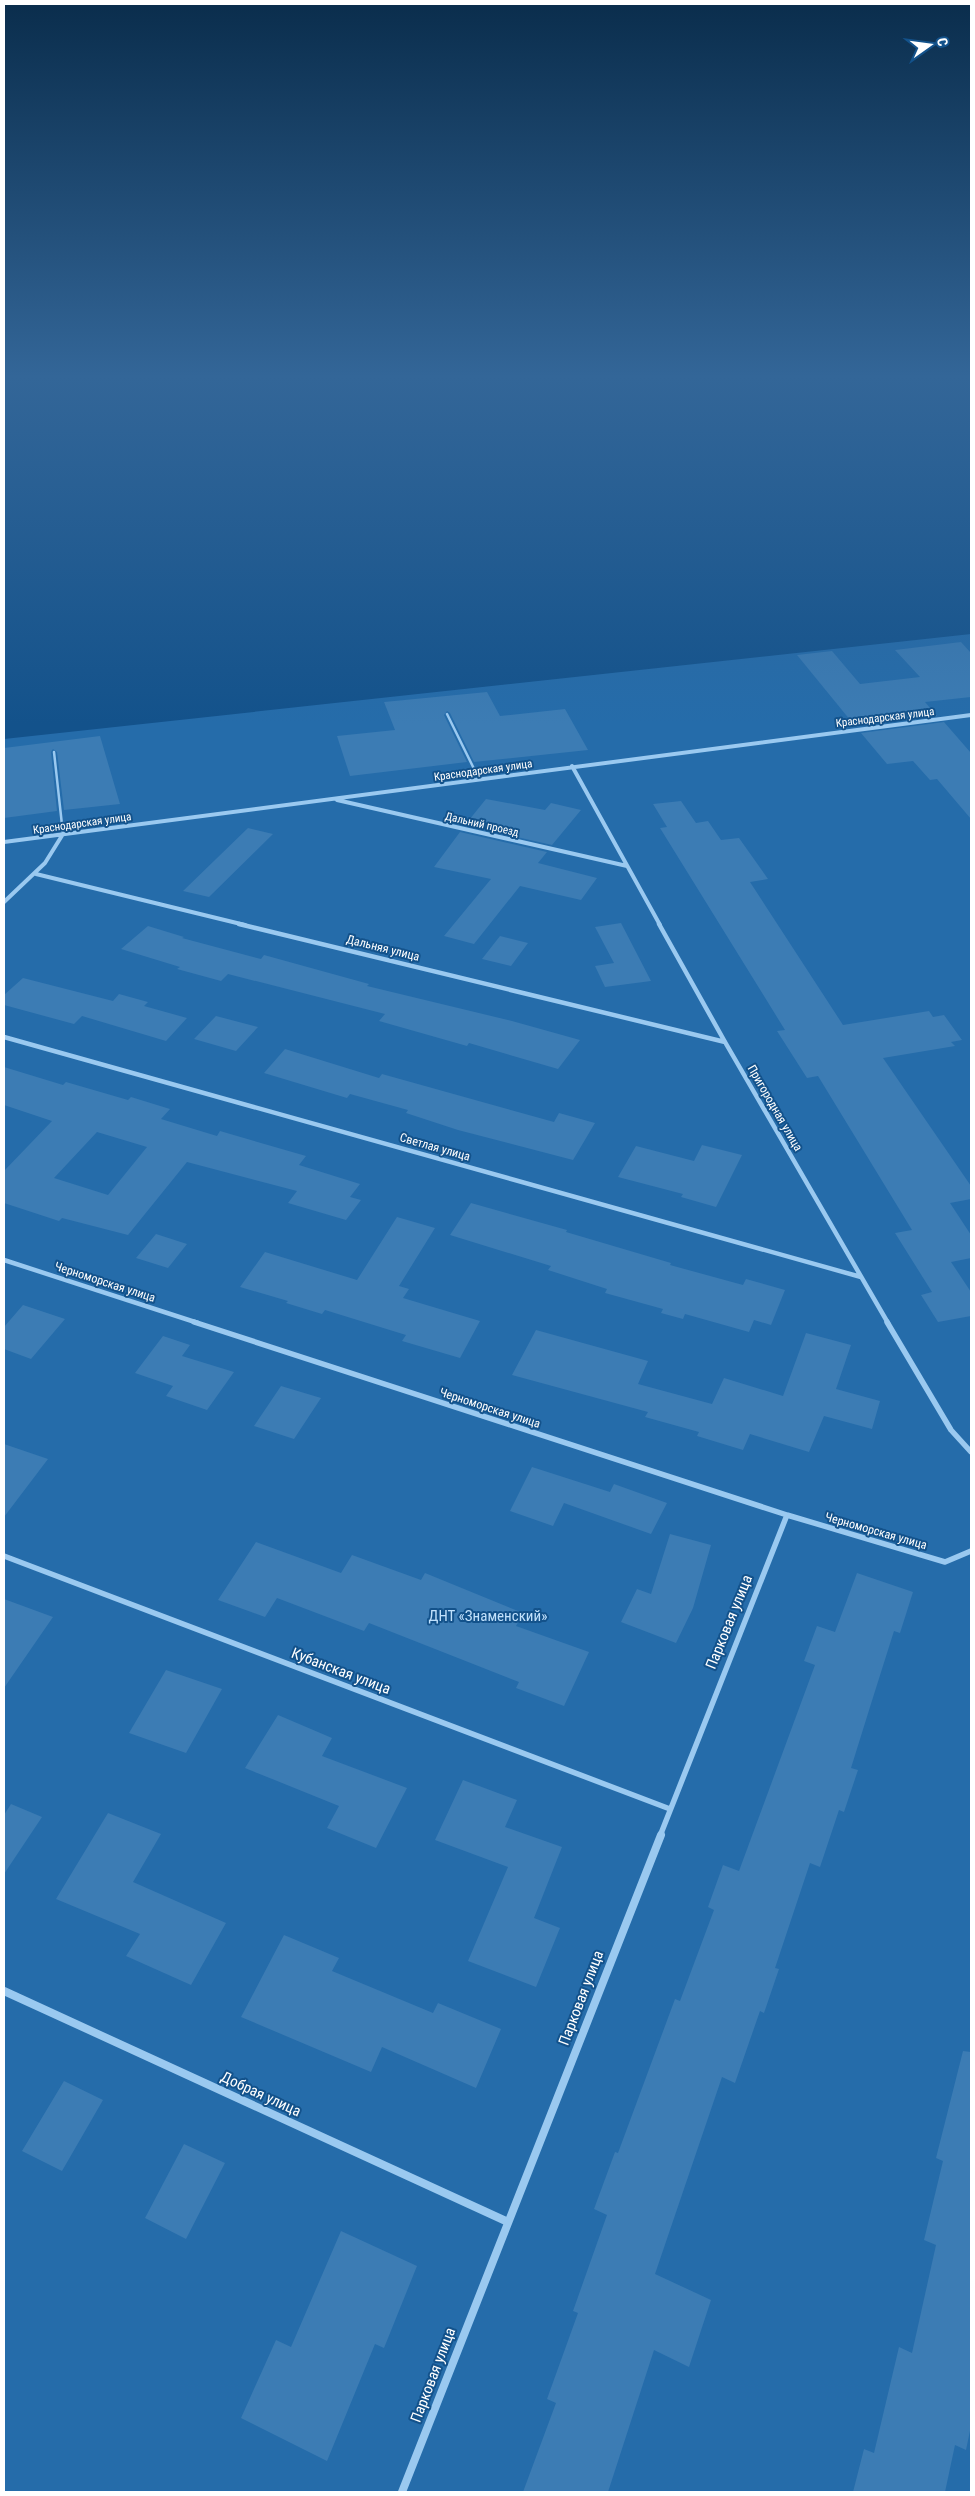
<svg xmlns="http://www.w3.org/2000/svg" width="975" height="2496" font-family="'Roboto Condensed',sans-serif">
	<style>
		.green { fill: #256caa }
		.building { fill: #3c7cb4; fill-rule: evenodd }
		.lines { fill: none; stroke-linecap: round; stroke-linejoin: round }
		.lane { stroke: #9ac9f0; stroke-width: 2.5 }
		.street-far3 { stroke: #9ac9f0; stroke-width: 4 }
		.street-far2 { stroke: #9ac9f0; stroke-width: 4.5 }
		.street-far1 { stroke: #9ac9f0; stroke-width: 5.5 }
		.street { stroke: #9ac9f0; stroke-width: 8 }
		.labels { text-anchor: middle; stroke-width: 4; stroke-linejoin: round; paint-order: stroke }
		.far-street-label { font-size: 11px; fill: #fff; stroke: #13528b }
		.street-label { font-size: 12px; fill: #fff; stroke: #13528b }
		.near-park-label { font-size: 15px; fill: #c1e1fc; stroke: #13528b }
		.near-street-label { font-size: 15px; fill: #fff; stroke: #13528b }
	</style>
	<rect width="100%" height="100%" fill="#13528b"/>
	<!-- green -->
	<path class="green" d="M971,634V2492H4V739Z"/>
	<!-- building -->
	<path class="building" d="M961,642L971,653V697L925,702L937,716L855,726L797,655L832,651L860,684L920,677L895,650Z
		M487,692L500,716L565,709L588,750L474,762L450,713L447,711L444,715L467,762L350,776L337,736L395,730L384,702Z
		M944,722L971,753V819L937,779L930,780L913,761L887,764L861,733Z
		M100,736L120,804L64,810L57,752L53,749L51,752L57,811L4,818V748Z
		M486,799L545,810L551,803L581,810L552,845L465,825Z
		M681,801L696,823L708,821L721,840L739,838L768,879L750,882L843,1025L929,1011L933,1017L944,1015L962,1040L951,1042L955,1046L883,1058L971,1186V1199L950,1203L971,1235V1258L951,1262L971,1292V1316L938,1322L921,1295L932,1292L895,1233L912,1230L818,1076L807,1078L777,1031L785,1030L660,828L667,827L653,804Z
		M248,828L273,834L209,897L183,891Z
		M460,832L547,852L538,863L597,878L581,900L520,886L474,944L444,936L491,879L434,867Z
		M621,923L651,981L605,987L595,966L614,963L595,927Z
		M148,926L184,937L182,938L261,959L264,955L369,984L367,986L512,1021L580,1040L558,1069L469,1043L467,1046L379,1021L385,1014L228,974L221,981L177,969L180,967L121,949Z
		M500,936L528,943L511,966L482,959Z
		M23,978L113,1001L119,994L148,1002L144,1006L187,1018L166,1041L82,1016L74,1024L4,1005V995Z
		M216,1016L258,1027L236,1051L194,1039Z
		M285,1049L379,1078L382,1074L554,1122L559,1113L595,1123L573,1160L458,1130L406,1113L408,1110L350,1094L347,1098L264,1073Z
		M4,1067L63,1085L66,1082L128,1100L131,1097L170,1109L161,1119L217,1136L220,1131L306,1156L299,1165L360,1184L350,1197L361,1200L346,1220L288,1203L297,1191L187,1162L128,1235L62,1218L59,1221L4,1203V1171L52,1121L4,1105ZM97,1132L147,1147L108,1195L54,1178Z
		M702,1145L742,1155L716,1207L681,1197L683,1194L618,1177L636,1146L694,1161Z
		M471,1203L567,1230L566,1232L671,1263L670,1265L743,1285L746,1279L785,1290L771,1325L754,1320L749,1332L685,1314L683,1319L661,1313L663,1309L605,1293L607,1289L548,1270L551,1266L450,1235Z
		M397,1217L435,1228L399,1286L409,1289L403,1298L480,1321L460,1358L402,1341L406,1335L325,1310L322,1314L286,1303L288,1301L240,1287L265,1252L357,1280Z
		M156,1234L187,1244L168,1268L136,1258Z
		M23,1305L65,1319L31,1359L4,1349V1327Z
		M536,1330L648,1361L638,1384L712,1404L724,1378L783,1396L806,1333L851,1345L836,1389L880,1401L872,1429L824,1416L809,1452L750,1434L743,1450L697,1436L699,1432L645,1417L648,1412L512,1375Z
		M163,1336L190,1345L182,1356L234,1372L207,1410L166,1396L173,1386L135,1373Z
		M281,1386L321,1398L294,1439L254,1426Z
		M4,1444L48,1459L4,1517Z
		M532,1467L610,1492L614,1484L667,1503L651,1534L564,1503L553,1526L510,1511Z
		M670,1534L711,1545L693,1608L676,1643L621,1622L637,1589L651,1594Z
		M256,1542L341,1573L352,1555L421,1580L425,1573L523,1613L516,1626L589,1652L564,1706L516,1688L519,1682L369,1623L364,1631L277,1598L265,1617L218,1600Z
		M857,1573L913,1592L900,1633L894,1631L870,1707L851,1768L858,1770L844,1812L839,1810L820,1867L810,1863L775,1968L779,1969L764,2013L760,2011L735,2083L722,2077L655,2274L711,2300L689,2367L654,2350L608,2492H523L556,2403L547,2399L578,2313L573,2311L607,2215L594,2209L615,2152L618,2153L675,1999L680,2001L714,1910L708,1907L723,1865L739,1871L815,1665L804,1661L817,1626L835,1632Z
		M4,1599L53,1617L4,1688Z
		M166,1670L222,1689L186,1753L129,1733Z
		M278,1715L332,1738L322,1756L407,1788L376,1848L327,1828L339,1806L245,1768Z
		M463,1780L517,1800L505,1827L562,1847L534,1918L560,1928L536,1987L468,1961L508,1867L435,1840Z
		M11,1804L42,1817L4,1874V1815Z
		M108,1813L161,1834L133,1882L226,1923L191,1985L126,1956L140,1934L56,1899Z
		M284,1935L339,1958L332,1971L433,2013L438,2003L501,2029L476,2088L382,2047L371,2072L241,2017Z
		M963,2051L971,2052V2426L966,2450L955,2445L945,2492H853L864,2449L874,2453L899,2347L912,2353L936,2245L924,2240L943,2161L936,2158Z
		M64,2081L103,2100L62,2171L22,2151Z
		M184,2144L225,2163L186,2239L145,2218Z
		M341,2231L417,2266L384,2348L375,2344L327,2461L241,2418L276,2340L291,2347Z"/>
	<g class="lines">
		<!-- lane -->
		<path class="lane" d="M447,714L479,779
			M54,752L63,834"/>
		<!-- street-far3 -->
		<path class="street-far3" d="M572,766L660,925
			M337,800L627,866
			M4,842L971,715
			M36,874L245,925
			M4,902L45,863L63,834"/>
		<!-- street-far2 -->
		<path class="street-far2" d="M239,924L725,1042
			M659,924L725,1042L888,1323
			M4,1037L861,1277
			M4,1260L198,1323"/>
		<!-- street-far1 -->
		<path class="street-far1" d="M194,1322L787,1515L945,1562L971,1551
			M887,1322L951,1430L971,1452
			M4,1556L670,1809
			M660,1836L787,1515"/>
		<!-- street -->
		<path class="street" d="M4,1991L508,2222
			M402,2492L661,1835"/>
	</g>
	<!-- sky -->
	<linearGradient id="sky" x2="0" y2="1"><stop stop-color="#0a2d4c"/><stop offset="0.52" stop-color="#336698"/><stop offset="1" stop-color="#336698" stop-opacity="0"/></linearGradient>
	<rect width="975" height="724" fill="url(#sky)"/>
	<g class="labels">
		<!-- far-street labels -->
		<g class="far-street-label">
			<text transform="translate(885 717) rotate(-7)" y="4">Краснодарская улица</text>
			<text transform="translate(483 770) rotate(-8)" y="4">Краснодарская улица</text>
			<text transform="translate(82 823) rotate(-8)" y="4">Краснодарская улица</text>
			<text transform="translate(482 824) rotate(13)" y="4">Дальний проезд</text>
		</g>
		<!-- street labels -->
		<g class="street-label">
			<text transform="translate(383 948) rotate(14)" y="4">Дальняя улица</text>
			<text transform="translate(775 1108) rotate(60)" y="4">Пригородная улица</text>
			<text transform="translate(435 1147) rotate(16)" y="4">Светлая улица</text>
			<text transform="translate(105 1282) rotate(18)" y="4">Черноморская улица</text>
			<text transform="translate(490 1408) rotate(18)" y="4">Черноморская улица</text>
			<text transform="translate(876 1531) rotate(16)" y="4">Черноморская улица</text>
		</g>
		<!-- near-park labels -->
		<g class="near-park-label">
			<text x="488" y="1621">ДНТ «Знаменский»</text>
		</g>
		<!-- near-street labels -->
		<g class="near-street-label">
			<text transform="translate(729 1622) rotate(-68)" y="5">Парковая улица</text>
			<text transform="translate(341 1671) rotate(21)" y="5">Кубанская улица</text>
			<text transform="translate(581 1998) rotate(-69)" y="5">Парковая улица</text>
			<text transform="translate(261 2094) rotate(25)" y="5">Добрая улица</text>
			<text transform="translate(433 2375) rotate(-69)" y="5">Парковая улица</text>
		</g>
	</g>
	<!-- border -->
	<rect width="975" height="2496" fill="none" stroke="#ffffff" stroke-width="10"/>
	<!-- north arrow -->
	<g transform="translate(930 45) rotate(76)" stroke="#13528b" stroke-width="4" paint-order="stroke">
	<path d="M0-4L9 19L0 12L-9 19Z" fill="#ffffff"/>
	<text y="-8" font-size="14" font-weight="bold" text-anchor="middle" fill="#ffffff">С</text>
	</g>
</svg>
